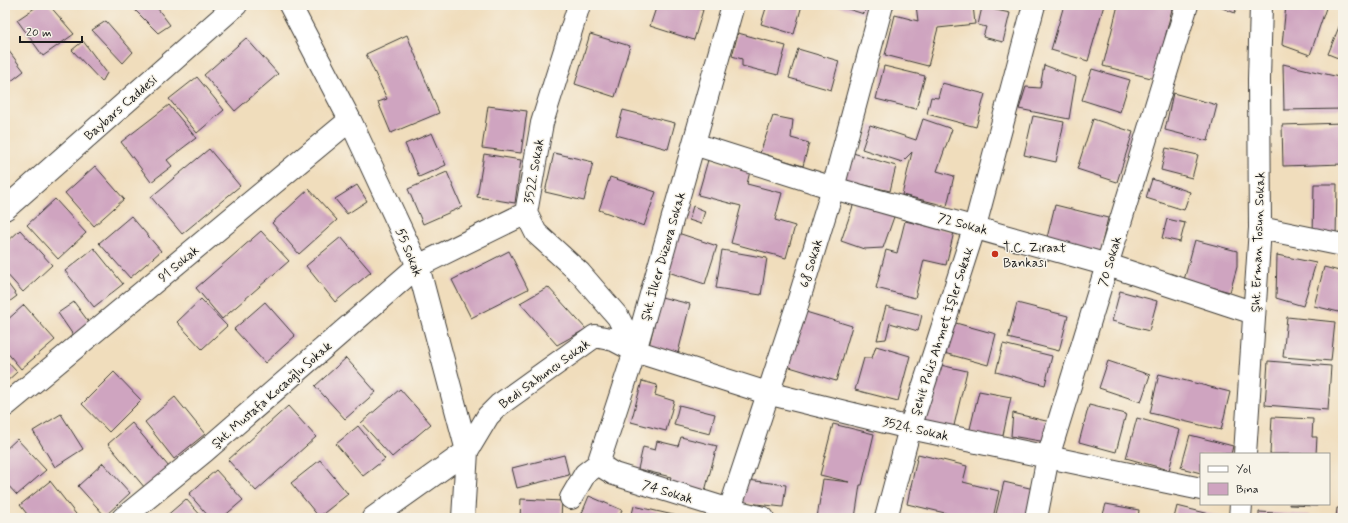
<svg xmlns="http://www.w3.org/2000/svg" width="1348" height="523" font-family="Mynerve,sans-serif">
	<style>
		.building { fill: #cfa4c0 }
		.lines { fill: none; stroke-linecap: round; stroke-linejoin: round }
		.minor-casing { stroke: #3c3934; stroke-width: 24 }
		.minor { stroke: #fff; stroke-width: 22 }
		.poi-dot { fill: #c8321e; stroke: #f7f3e8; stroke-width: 1.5 }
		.labels { text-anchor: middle; stroke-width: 3; stroke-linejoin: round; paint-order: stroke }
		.street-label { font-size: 13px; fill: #1c1c1c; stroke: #f7f3e8 }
		.poi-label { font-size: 13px; fill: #1c1c1c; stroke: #f7f3e8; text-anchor: start }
	</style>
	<rect width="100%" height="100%" fill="#f7f3e8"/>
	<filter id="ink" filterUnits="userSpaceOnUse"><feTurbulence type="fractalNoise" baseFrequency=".025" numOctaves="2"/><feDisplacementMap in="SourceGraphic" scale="8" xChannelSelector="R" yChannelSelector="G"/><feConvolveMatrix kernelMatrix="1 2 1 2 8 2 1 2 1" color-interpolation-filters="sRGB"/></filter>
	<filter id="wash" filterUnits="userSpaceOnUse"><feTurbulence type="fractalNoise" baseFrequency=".012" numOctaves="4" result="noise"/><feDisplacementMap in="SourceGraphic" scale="16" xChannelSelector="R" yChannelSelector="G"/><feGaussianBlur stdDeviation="0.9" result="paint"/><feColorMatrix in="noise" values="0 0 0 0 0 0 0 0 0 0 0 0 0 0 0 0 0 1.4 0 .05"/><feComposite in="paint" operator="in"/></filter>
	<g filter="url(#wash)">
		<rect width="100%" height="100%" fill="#f0ddbc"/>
		<g id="blocks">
			<!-- building -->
			<path class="building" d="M39,5H49L74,34L43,56L17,20Z
				M130,5H155L170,25L158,33Z
				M657,5H686L703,10L694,40L650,26Z
				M767,5H802L794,34L761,24Z
				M835,5H867L864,14Z
				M916,5H973L975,24L938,28L928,66L885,55L895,15L918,21Z
				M1064,5H1104L1088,61L1051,50Z
				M1118,5H1173L1155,79L1103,66Z
				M1215,5H1237L1235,13Z
				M1286,5H1327L1310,55L1282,45Z
				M982,7L1010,13L1003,42L983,37L986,27L978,25Z
				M1343,17V60L1328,54Z
				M106,21L133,52L123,63L92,30Z
				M738,33L786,46L778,75L742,66V59L732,56Z
				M590,34L630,46L615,97L575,84Z
				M407,35L439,113L391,133L378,102L387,99L366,54Z
				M246,38L278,74L235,111L204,75Z
				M83,41L107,73L102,82L72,50Z
				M5,46L24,71L5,86Z
				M798,49L839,61L831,90L789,78Z
				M1283,64L1343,78V109L1284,110Z
				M1044,65L1076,77L1069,119L1019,109L1026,87L1040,88Z
				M884,66L925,76L916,109L876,99Z
				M1092,69L1130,80L1120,112L1082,100Z
				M197,77L224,110L197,133L169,99Z
				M942,83L985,94L976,127L927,114L931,97L938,98Z
				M1173,93L1217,105L1208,141L1165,130Z
				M169,105L196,138L167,160L172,166L151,182L121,142Z
				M488,106L527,111L521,153L482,148Z
				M623,110L675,123L668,149L616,135Z
				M773,116L793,120L791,138L809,143L803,166L760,153Z
				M1033,116L1064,122L1056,162L1024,155Z
				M923,119L952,129L937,171L954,176L947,206L902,195L912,152L902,162L862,149L870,125L916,140Z
				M1093,119L1133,132L1117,182L1077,169Z
				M1342,123L1343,164L1283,166L1282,125Z
				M432,133L446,165L419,177L405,144Z
				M1166,148L1198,155L1192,178L1161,170Z
				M209,149L240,186L182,234L151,197Z
				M554,153L593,162L584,201L545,192Z
				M853,153L896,166L890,191L843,180Z
				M484,154L521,160L515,203L477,197Z
				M708,160L750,171L747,184L782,193L775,220L795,226L786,258L731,243L741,206L698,195Z
				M95,166L124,199L94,226L65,193Z
				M447,172L462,207L423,224L408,189Z
				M610,177L656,192L644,226L599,210Z
				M1152,179L1190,192L1184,210L1146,198Z
				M1314,184H1337L1336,237H1313Z
				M357,185L367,201L347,214L335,199Z
				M309,189L337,220L299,254L272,223Z
				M55,199L86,233L58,259L27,225Z
				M855,200L895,214L883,248L864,249L841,241Z
				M1055,205L1108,218L1099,255L1046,242Z
				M693,206L705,211L701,224L689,220Z
				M131,216L161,251L130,278L99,243Z
				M1167,219L1185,223L1180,242L1162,238Z
				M905,221L954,232L946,265L924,260L915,298L876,288L886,250L897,253Z
				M20,230L52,265L23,292L5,272V244Z
				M261,231L289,261L222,319L196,288Z
				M675,232L717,246L705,284L662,270Z
				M341,237L371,272L335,302L306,266Z
				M1195,240L1237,251V267L1230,292L1184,280Z
				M94,248L123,284L94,307L65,271Z
				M722,250L767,258L761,295L716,288Z
				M509,251L528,289L471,318L452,280Z
				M1277,255L1316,263L1303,306L1276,298Z
				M1324,267L1343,272V313L1314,306Z
				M5,280L17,296L5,305Z
				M548,287L586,329L557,345L520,303Z
				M1120,291L1157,301L1149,331L1112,321Z
				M661,297L690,304L678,353L649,346Z
				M201,299L227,326L202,349L177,322Z
				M74,302L99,336L82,348L58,313Z
				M265,302L295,336L265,363L234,329Z
				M1017,303L1068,316L1059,351L1008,338Z
				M24,305L55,340L21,369L5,350V322Z
				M886,306L922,315L918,331L890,323L886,339L877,340Z
				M796,309L852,326L836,381L780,364Z
				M1287,317L1335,322L1331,361L1283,357Z
				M952,322L996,334L988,365L944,353Z
				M1003,344L1052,356L1045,385L996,372Z
				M876,346L910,356L898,401L855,390L864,358H872Z
				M346,358L376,392L345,419L315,386Z
				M5,359L17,372L5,383Z
				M1108,361L1150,375L1141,402L1099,388Z
				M1268,361L1331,366L1328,410L1265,405Z
				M927,362L967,371L952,434L912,425Z
				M114,372L141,400L109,432L82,404Z
				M1159,374L1230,392L1221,430L1150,413Z
				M642,381L657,385L655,395L674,401L666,431L631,422Z
				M400,389L431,424L392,457L361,423Z
				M979,391L1011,397L1002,440L969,433Z
				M175,397L205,434L174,459L145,422Z
				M679,405L715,414L710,434L674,425Z
				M1089,405L1126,414L1116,452L1079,442Z
				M288,406L316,437L256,491L228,460Z
				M1013,413L1050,422L1046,442L1011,436Z
				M61,414L83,449L55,467L33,431Z
				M1272,417L1313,419L1312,437H1317L1316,454H1270Z
				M1137,418L1180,430L1169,470L1126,458Z
				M132,423L169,467L145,488L108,444Z
				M833,424L874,434L862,485H860L855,518H817L823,479L849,482L820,475Z
				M358,426L385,459L363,476L336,444Z
				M1190,435L1233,446L1231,454H1201V473L1181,468Z
				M681,437L717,446L704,495L668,486L671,477L638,469L643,447L655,450L657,441L678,446Z
				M17,439L46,470L17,495L5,482V450Z
				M918,454L967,466L963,482L999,491L993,518H966L907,504Z
				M564,455L569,475L517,488L512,468Z
				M320,460L348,494L319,517L291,483Z
				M103,463L130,493L105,516L78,486Z
				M216,470L243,500L222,518H210L189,494Z
				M740,479L786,485L783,507L738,502Z
				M50,481L79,518H30L20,505Z
				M1004,482L1038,490L1032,518H995Z
				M589,496L622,510L618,518H580Z
				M186,499L203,518H164Z
				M521,499L562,501L561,518H520Z
				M1106,504L1139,510L1138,518H1102Z
				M1289,504H1317V506L1289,505Z
				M634,506L682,517V518H631Z
				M1177,506L1222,517V518H1174Z
				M1337,508H1343V518H1336Z
				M1259,512L1310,515L1309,518H1259Z
				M902,514L920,517V518H902Z"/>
		</g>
	</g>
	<g filter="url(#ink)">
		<use href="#blocks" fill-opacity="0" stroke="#3c3934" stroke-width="1"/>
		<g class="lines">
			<defs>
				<path id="minor" d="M290,5L350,120L418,266L467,451L463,518
					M579,5L542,123L526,213L536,233L580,273L618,317L635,351
					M694,144L833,188L1108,265L1254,313
					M5,209L236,5
					M1260,228L1343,245
					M5,406L350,120
					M1245,454L1260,228L1259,79L1261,5
					M598,464L614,474L730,510L763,518
					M571,498L585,474L598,464L635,351L733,5
					M123,518L205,451L418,266L526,213
					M373,518L467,451L488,416L499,405L595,336L614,340L635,351L767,393L910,428L1201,489
					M727,518L796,309L833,188L882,5
					M886,518L910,428L975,226L1034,5
					M1036,518L1048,457L1187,5
					M1240,518L1241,504"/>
			</defs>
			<!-- minor casing -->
			<use href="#minor" class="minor-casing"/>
			<!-- minor -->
			<use href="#minor" class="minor"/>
		</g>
	</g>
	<!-- markers -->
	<circle class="poi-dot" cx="995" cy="254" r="4"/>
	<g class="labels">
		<!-- street labels -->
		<g class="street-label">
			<text transform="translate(120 107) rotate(-41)" y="5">Baybars Caddesi</text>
			<text transform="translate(533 171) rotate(-80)" y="5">3522. Sokak</text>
			<text transform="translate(963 223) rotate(15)" y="5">72 Sokak</text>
			<text transform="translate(1257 242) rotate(-88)" y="5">Şht. Erman Tosun Sokak</text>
			<text transform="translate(410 252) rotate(68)" y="5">55 Sokak</text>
			<text transform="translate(662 256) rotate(-74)" y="5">Şht. İlker Düzova Sokak</text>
			<text transform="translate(1109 261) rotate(-73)" y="5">70 Sokak</text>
			<text transform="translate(178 263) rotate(-40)" y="5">91 Sokak</text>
			<text transform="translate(810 263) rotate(-73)" y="5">68 Sokak</text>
			<text transform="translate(941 331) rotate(-72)" y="5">Şehit Polis Ahmet İşler Sokak</text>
			<text transform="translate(544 373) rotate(-36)" y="5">Bedi Sabuncu Sokak</text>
			<text transform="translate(271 394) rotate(-41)" y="5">Şht. Mustafa Kocaoğlu Sokak</text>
			<text transform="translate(916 428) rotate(13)" y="5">3524. Sokak</text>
			<text transform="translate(668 491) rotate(17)" y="5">74 Sokak</text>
		</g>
		<!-- poi labels -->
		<g class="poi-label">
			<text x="1003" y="252">T.C. Ziraat<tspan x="1003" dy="15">Bankası</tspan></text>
		</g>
	</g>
	<!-- margin -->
	<rect width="1348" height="523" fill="none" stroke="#f7f3e8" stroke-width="20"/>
	<!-- legend -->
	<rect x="1200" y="453" width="130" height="52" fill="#f7f3e8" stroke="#9f9d96"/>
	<rect x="1208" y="466" width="20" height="6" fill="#ffffff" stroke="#9f9d96"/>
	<text x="1236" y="473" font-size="12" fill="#1c1c1c">Yol</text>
	<rect x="1208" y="483" width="20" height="12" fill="#cfa4c0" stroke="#9f9d96"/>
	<text x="1236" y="493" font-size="12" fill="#1c1c1c">Bina</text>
	<!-- scale -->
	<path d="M20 36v6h62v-6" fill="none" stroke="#1c1c1c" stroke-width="2"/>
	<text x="26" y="36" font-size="12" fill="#1c1c1c" stroke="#f7f3e8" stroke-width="3" paint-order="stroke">20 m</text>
</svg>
